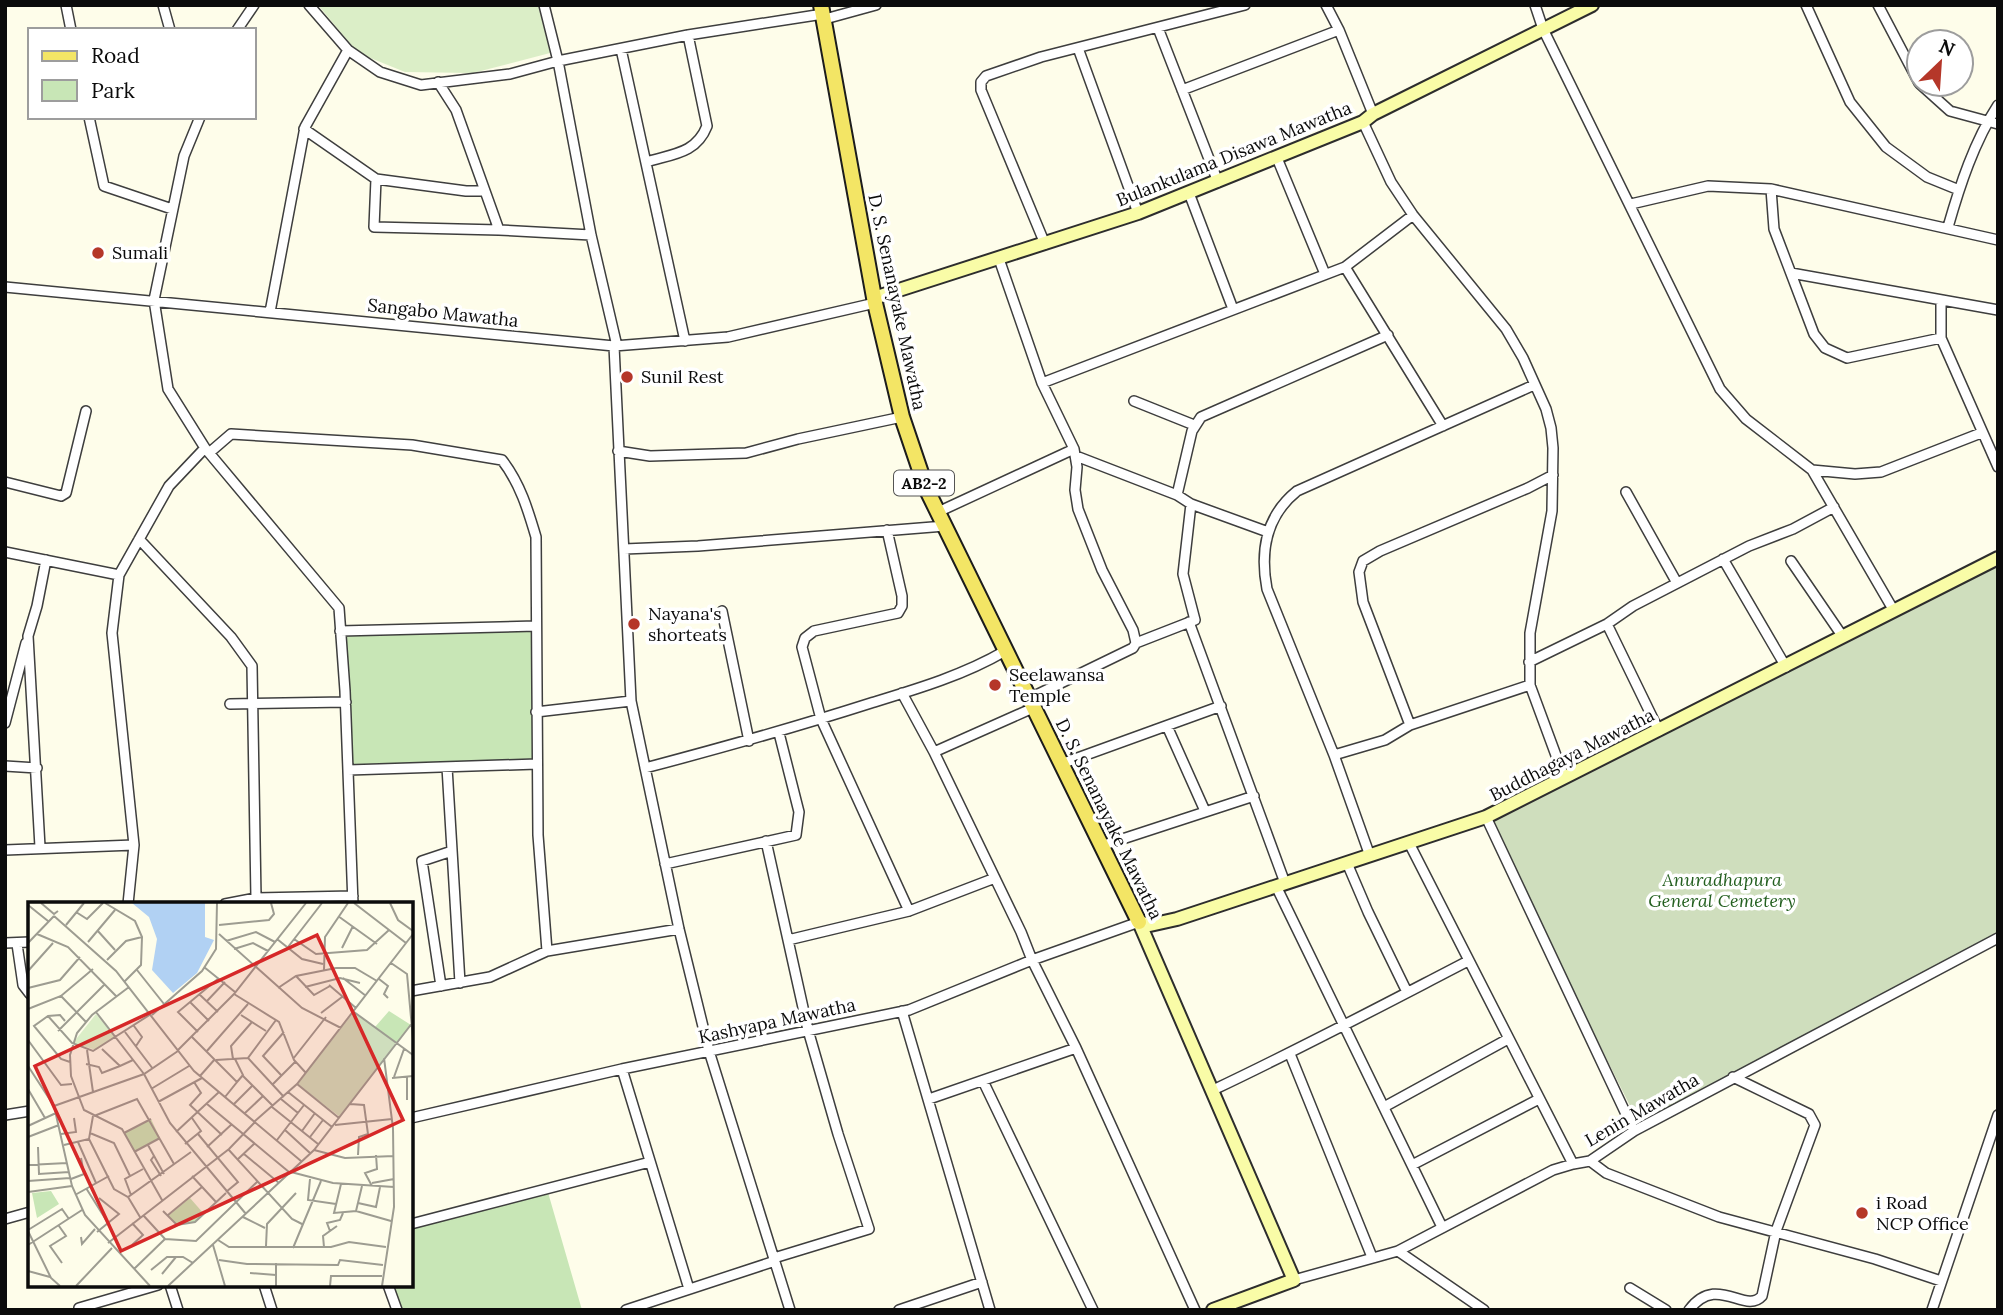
<svg xmlns="http://www.w3.org/2000/svg" width="2003" height="1315" font-family="Lora,serif">
	<style>
		.green { fill: #c8e6b6 }
		.cemetery { fill: #cfdebd }
		.pitch { fill: #dbeec7 }
		.lines { fill: none; stroke-linecap: round; stroke-linejoin: round }
		.street-casing { stroke: #3e3e3e; stroke-width: 12 }
		.secondary-casing { stroke: #2d2d2d; stroke-width: 16 }
		.primary-casing { stroke: #1c1c1c; stroke-width: 18 }
		.street { stroke: #fff; stroke-width: 9 }
		.secondary { stroke: #f9fca7; stroke-width: 12 }
		.primary { stroke: #f3e565; stroke-width: 14 }
		.poi-dot { fill: #b53729; stroke: #fff; stroke-width: 2.5 }
		.labels { text-anchor: middle; stroke-width: 7; stroke-linejoin: round; paint-order: stroke }
		.shield { fill: #fff; stroke: #545454; stroke-width: 2 }
		.shield-label { font-size: 16px; font-weight: bold; fill: #0b0b0b }
		.street-label { font-size: 18px; fill: #0b0b0b; stroke: #fff }
		.poi-label { font-size: 18px; fill: #0b0b0b; stroke: #fff; text-anchor: start }
		.park-label { font-size: 18px; font-style: italic; fill: #235f1f; stroke: #fff }
		.inset-road { fill: none; stroke: #9d9c91; stroke-width: 2 }
		.view { fill: #d62828; fill-opacity: 0.15; stroke: #d62828; stroke-width: 3.5 }
		.inset-edge { fill: none; stroke: #0b0b0b; stroke-width: 3.5 }
	</style>
	<rect width="100%" height="100%" fill="#fefdea"/>
	<!-- green -->
	<path class="green" d="M536,626L537,764L348,770L340,631Z
		M547,1189L582,1310H397L388,1285H411V1224Z"/>
	<!-- cemetery -->
	<path class="cemetery" d="M1998,558V940L1642,1130L1486,817Z"/>
	<!-- pitch -->
	<path class="pitch" d="M318,5H538L550,53L473,73L405,72L358,53Z"/>
	<g class="lines">
		<defs>
			<path id="street" d="M66,5L71,30
				M163,5L170,30
				M309,5L348,50L380,72L421,85L510,74L558,61L688,35L823,14
				M544,5L558,61L591,235L617,346
				M1326,5L1339,30L1373,114
				M1535,5L1543,29L1720,389L1746,419L1812,470L1894,611
				M1806,5L1850,102L1886,147L1927,177L1959,190
				M1878,5L1919,83
				M825,19L876,5
				M1158,28L1218,182
				M237,30L254,5
				M1078,48L1138,213
				M621,49L685,341
				M438,82L456,110L499,230L591,235
				M1920,84L1950,111L1998,124
				M1182,90L1339,30
				M89,117L104,186L172,209
				M200,117L184,156L154,300L168,389L205,448L339,608L345,691L353,904
				M1363,122L1391,182L1413,215L1506,329L1523,358L1546,409L1551,428L1553,448L1552,511L1530,633V685L1564,777
				M304,129L376,179L374,227L499,230
				M1277,158L1325,274
				M646,162C672,154 696,154 707,126L688,35
				M376,179L466,191H485
				M1771,189L1774,229L1814,334L1825,348L1847,358L1941,338
				M1189,193L1233,309
				M1631,204L1708,186L1771,189L1998,240
				M1948,227C1960,185 1974,142 1998,105
				M1045,244L981,90V82L986,76L1041,57L1245,5
				M999,259L1042,383L1074,449L1077,467L1075,490L1078,509L1102,570L1133,630L1136,643L1133,648L1028,699
				M1345,267L1443,426
				M1791,273L1998,310
				M5,287L614,346L728,337L875,303
				M1941,300V338L1998,467
				M270,312L305,127L348,50
				M614,346L631,701L679,929L709,1051L790,1310
				M1042,383L1345,267L1413,215
				M1134,401L1194,425
				M618,451L650,456L746,453L798,439L902,417
				M209,453L231,434L412,445L502,460C520,483 528,510 536,537L538,835L547,951
				M1076,456L1177,495L1191,504L1268,532
				M1812,470L1855,474L1881,472L1981,433
				M5,482L61,496L66,493L86,411
				M1626,492L1677,583
				M1177,495L1192,431L1201,417L1388,335
				M938,512L1074,449
				M887,530L902,596V606L898,613L814,631L805,638L802,647L821,719L909,911
				M139,539L231,637L252,666L256,898
				M624,549L698,546L945,526
				M5,552L119,575L169,486L205,448
				M1723,559L1786,667
				M1791,561L1843,637
				M119,575L112,633L134,845L128,904
				M722,611L749,741
				M1189,622L1285,883
				M1607,624L1659,731
				M340,631L536,626
				M1136,643L1195,620L1183,574L1191,504
				M1529,662L1607,624L1633,606L1749,546L1793,529L1834,507
				M902,693L934,752L1021,932L1032,960L1076,1048L1195,1310
				M230,704L346,702
				M536,712L631,701
				M5,723L26,643
				M1410,725L1363,602L1359,572L1363,561L1380,551L1528,488L1553,475
				M1167,726L1205,811
				M934,752L1033,708
				M1334,755L1385,740L1410,725L1530,685
				M1061,764L1221,706
				M5,766L37,768
				M447,767L460,983
				M645,768C721,748 796,727 871,703C917,689 964,675 1005,651
				M348,770L537,764
				M1486,817L1634,1131
				M766,841L808,1030L838,1134L869,1229L774,1258
				M1409,843L1573,1164
				M1101,846L1254,796
				M40,847L28,636L37,606L46,560
				M5,850L134,845
				M1370,856L1334,755L1267,589C1260,552 1266,516 1297,491L1534,385
				M1347,863L1368,912L1407,992
				M665,864L796,835L799,812L779,733
				M1276,886L1442,1227
				M225,904L256,898L353,896
				M788,940L909,911L995,878
				M5,943L30,942
				M17,944L23,985L30,994
				M441,986L422,861L452,851
				M411,991L490,977L547,951L679,929
				M902,1011L990,1310
				M1290,1054L1372,1257
				M622,1069L689,1289
				M983,1081L1093,1310
				M1213,1090C1300,1049 1383,1005 1468,961
				M929,1099L1076,1048
				M1384,1107L1508,1039
				M5,1115L30,1111
				M411,1118L622,1069L909,1010L1032,960L1139,922
				M1590,1161L1606,1173L1719,1217L1875,1259L1941,1281
				M1412,1165L1539,1099
				M5,1219L30,1212
				M411,1224L650,1162
				M1398,1251L1484,1310
				M1294,1280L1398,1251L1553,1170L1573,1164L1590,1161L1634,1131L1998,938
				M170,1285L178,1310
				M264,1285L272,1310
				M388,1285L397,1310
				M1630,1288L1666,1310
				M79,1308L158,1285
				M626,1310L775,1261
				M899,1310L982,1282
				M1689,1310C1717,1273 1745,1315 1762,1296L1776,1231L1815,1125L1809,1114L1733,1077
				M1932,1310L1998,1115"/>
			<path id="secondary" d="M874,298L1138,213L1363,122L1373,114L1592,5
				M1139,922L1150,925L1177,919L1486,817L1998,558
				M1139,922L1294,1280L1213,1310"/>
			<path id="primary" d="M821,5L875,303L902,417L926,488L1139,922"/>
		</defs>
		<!-- street casing -->
		<use href="#street" class="street-casing"/>
		<!-- secondary casing -->
		<use href="#secondary" class="secondary-casing"/>
		<!-- primary casing -->
		<use href="#primary" class="primary-casing"/>
		<!-- street -->
		<use href="#street" class="street"/>
		<!-- secondary -->
		<use href="#secondary" class="secondary"/>
		<!-- primary -->
		<use href="#primary" class="primary"/>
	</g>
	<!-- markers -->
	<g class="poi-dot">
		<circle cx="98" cy="253" r="7"/>
		<circle cx="627" cy="377" r="7"/>
		<circle cx="634" cy="624" r="7"/>
		<circle cx="995" cy="685" r="7"/>
		<circle cx="1862" cy="1213" r="7"/>
	</g>
	<g class="labels">
		<!-- shield labels -->
		<rect class="shield" x="894" y="470.5" width="60" height="25" rx="5"/>
		<g class="shield-label">
			<text x="924" y="489">AB2-2</text>
		</g>
		<!-- street labels -->
		<g class="street-label">
			<text transform="translate(1234 154) rotate(-22)" y="6">Bulankulama Disawa Mawatha</text>
			<text transform="translate(897 302) rotate(78)" y="6">D. S. Senanayake Mawatha</text>
			<text transform="translate(443 313) rotate(6)" y="6">Sangabo Mawatha</text>
			<text transform="translate(1572 755) rotate(-27)" y="6">Buddhagaya Mawatha</text>
			<text transform="translate(1109 819) rotate(64)" y="6">D. S. Senanayake Mawatha</text>
			<text transform="translate(777 1021) rotate(-12)" y="6">Kashyapa Mawatha</text>
			<text transform="translate(1642 1110) rotate(-30)" y="6">Lenin Mawatha</text>
		</g>
		<!-- poi labels -->
		<g class="poi-label">
			<text x="112" y="259">Sumali</text>
			<text x="641" y="383">Sunil Rest</text>
			<text x="648" y="620">Nayana's<tspan x="648" dy="21">shorteats</tspan></text>
			<text x="1009" y="681">Seelawansa<tspan x="1009" dy="21">Temple</tspan></text>
			<text x="1876" y="1209">i Road<tspan x="1876" dy="21">NCP Office</tspan></text>
		</g>
		<!-- park labels -->
		<g class="park-label">
			<text x="1722" y="886">Anuradhapura<tspan x="1722" dy="21">General Cemetery</tspan></text>
		</g>
	</g>
	<!-- overview -->
	<g transform="translate(28 902)">
		<rect width="385" height="385" fill="#fefdea"/>
		<path d="M361,109L383,123L368,141L347,125ZM123,217L132,236L106,250L96,231ZM23,289L31,302L9,316L4,291ZM162,296L176,312L167,320L149,323L140,314Z" fill="#c8e6b6"/>
		<path d="M326,110L368,141L312,215L269,182Z" fill="#cfdebd"/>
		<path d="M68,112L87,135L68,148L45,141Z" fill="#dbeec7"/>
		<path d="M104,1H177V35L186,38L169,71L145,91L124,68L129,37L121,15Z" fill="#b1d1f3"/>
		<path class="inset-road" d="M13,1L26,12L30,9M77,1L107,19L114,35L113,63L97,79M326,1L378,41M362,1L370,18L385,29M0,3L20,19M48,10L59,17L75,1M26,14L88,69L166,169L273,259M310,14L349,42M38,23L56,1M191,23L241,18L246,12L243,1M69,28L87,48M9,32L40,45L88,94M191,32L274,106L313,126M249,37L274,57L295,62M266,37L288,52L339,48L361,28M198,39L228,30L247,40M60,40L87,8M0,41L26,14M260,45L294,1M314,46L325,24M206,47L225,41L240,49M79,58L98,39L114,35M363,61L379,72L385,137M176,65L207,90M109,68L136,102M296,68L297,35L320,1M0,69L25,41M268,74L286,93L302,84M315,76L338,94M351,77L360,84L356,92L360,96M301,83L328,106M101,85L64,113L49,131L42,153L43,174L56,208L94,227L134,298M277,85L312,76L332,81M0,86L32,78L52,55M250,86L268,74L308,66H327L349,79M171,92L190,110M206,92L251,120L266,158L278,171M33,94L58,120M179,99L197,80M162,100L181,119M0,107L33,94L65,67M68,110L116,172M326,110L385,153M293,111L314,95M124,113L174,69L188,47L189,1M213,113L238,129M20,114L44,141L65,149L123,112M248,118L220,156L256,195M37,119L32,113L20,114L6,124L33,157L42,160M106,124L114,135L108,144M30,129L77,82M97,130L125,167M170,130L150,110L191,76M164,135L209,180L197,195M0,138L33,183L44,182M74,147L92,164L105,158M59,148L65,190M149,149L206,92L278,1M178,150L220,102M205,157L203,144L224,120M207,157L215,173L209,180M265,157L298,115M188,158L220,156M58,162L71,165L74,171L92,164M0,164L26,204L44,284L57,313L122,384M116,172L142,221L218,312M253,173L235,154L256,130M172,174L187,157M215,174L245,204M366,175L376,147M379,175V198M364,176L385,174M166,180L173,191L162,203L194,233M269,182L311,216M244,183L267,160M0,187L17,216M123,187L161,164M260,190L304,225M253,197L270,211M130,200L174,176M179,202L261,270M206,202L225,183M322,202L336,203L340,232L331,235L330,253M26,204L116,172L150,149M244,205L290,242M217,211L235,194M66,214L109,197L146,262M227,219L269,182L385,32M307,223L364,217M0,224L28,211M257,228L282,251M274,229L287,211M148,230L191,190M62,231L86,241L102,274M96,231L123,217M33,232L48,230L46,216M170,232L210,280L198,290M0,235L31,223M282,235L295,218M61,237L86,287L100,295L163,250M249,238L276,203M50,240L68,281M157,242L173,229L164,216M36,243L61,237L65,214M120,243L136,272M10,245L11,272L41,270M179,245L204,222M200,247L264,317L274,322M286,248L317,256L366,254M106,250L132,236M216,252L251,281M126,254L123,258L133,274M209,258L227,241M0,263L39,261M263,270L305,281L366,285M164,274L188,300M43,277L56,272L53,256M282,277L280,298L308,302M0,279L42,276M344,281L366,277M313,282L306,311L328,309L334,284M344,284L337,271L349,267L348,253M58,286L80,321L69,330M0,290L44,284M47,293L81,274M103,293L97,277L115,267M100,295L112,315M71,296L91,312L80,321M330,301L348,305L352,285M135,309L149,323L167,320L198,291M328,309L363,319M115,313L137,337L168,339L229,280M140,313L174,285M215,315L237,326M31,324L38,334L22,344L34,361M0,328L34,307L41,317M0,329L23,376L32,384M302,329L299,321L312,318L315,311M53,335L54,342L67,327M190,338L201,345H303L321,340L358,345M80,341L201,247L227,220M0,343L54,308M104,343L115,333L104,321M185,343L197,384M238,344L239,322L268,291M296,345L295,334L309,324M265,346L293,279M191,358L219,362L310,363L312,358L355,363M248,361V384M106,367L137,337M123,368L139,355H155L165,361M0,369L22,375M222,371L248,373M134,372L148,355M48,384L84,346M140,384L286,248L385,120M302,384L303,374H354M354,384L366,305L365,226L356,156"/>
		<path class="view" d="M289,33L375,218L93,349L7,164Z"/>
		<rect width="385" height="385" class="inset-edge"/>
	</g>
	<!-- border -->
	<rect width="2003" height="1315" fill="none" stroke="#0b0b0b" stroke-width="14"/>
	<!-- legend -->
	<rect x="28" y="28" width="228" height="91" fill="#ffffff" stroke="#9d9d9d" stroke-width="2"/>
	<rect x="42" y="51" width="35" height="10" fill="#f3e565" stroke="#9d9d9d" stroke-width="2"/>
	<text x="91" y="63" font-size="21" fill="#0b0b0b">Road</text>
	<rect x="42" y="80" width="35" height="21" fill="#c8e6b6" stroke="#9d9d9d" stroke-width="2"/>
	<text x="91" y="98" font-size="21" fill="#0b0b0b">Park</text>
	<!-- north arrow -->
	<g transform="translate(1940 63) rotate(25)"><circle r="33" fill="#ffffff" stroke="#9d9d9d" stroke-width="2"/>
	<path d="M0-5L12 26L0 18L-12 26Z" fill="#b53729"/>
	<text y="-10" font-size="19" font-weight="bold" text-anchor="middle" fill="#0b0b0b">N</text>
	</g>
</svg>
